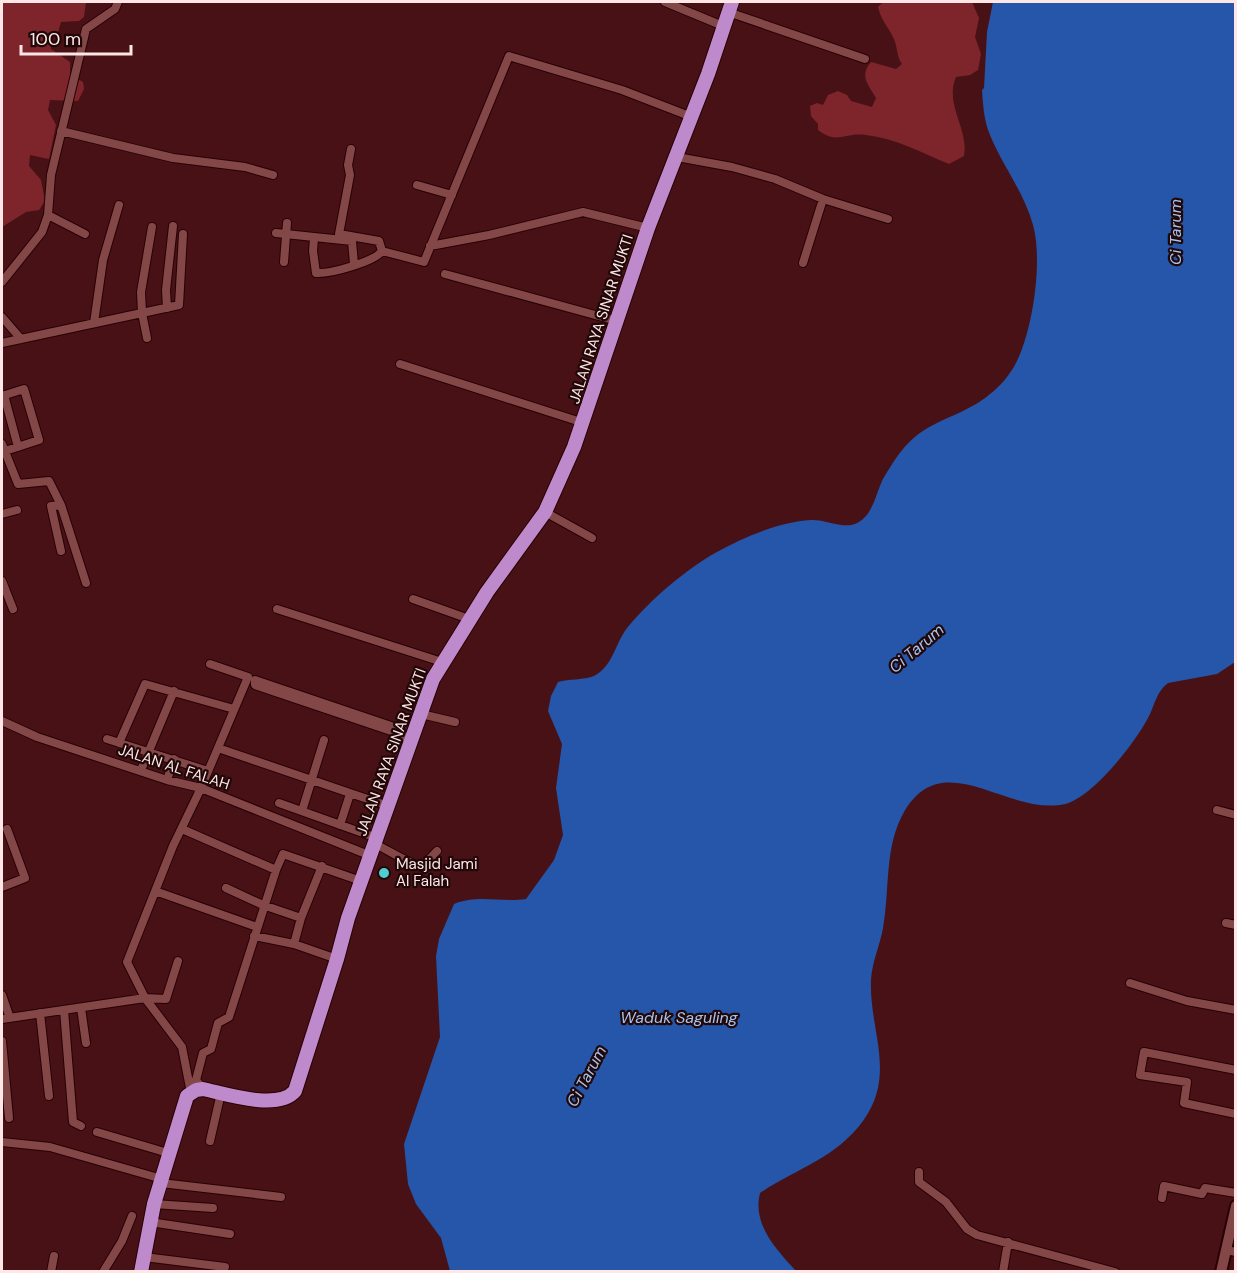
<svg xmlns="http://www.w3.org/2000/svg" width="1237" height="1273" font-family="'DM Sans',sans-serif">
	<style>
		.green { fill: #7e252c }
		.water { fill: #2556a9 }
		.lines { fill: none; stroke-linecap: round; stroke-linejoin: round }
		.street-casing { stroke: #270104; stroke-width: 10 }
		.secondary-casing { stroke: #270104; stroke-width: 14 }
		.highway-casing { stroke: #270104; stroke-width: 16 }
		.street { stroke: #844748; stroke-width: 8 }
		.secondary { stroke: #844748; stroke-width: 10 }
		.highway { stroke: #bf8acb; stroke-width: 14 }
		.poi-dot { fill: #51ccd3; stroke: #200809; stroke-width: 2 }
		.labels { text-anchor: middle; stroke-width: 4.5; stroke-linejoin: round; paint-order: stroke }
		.street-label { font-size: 15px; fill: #fee7e6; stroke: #200809 }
		.poi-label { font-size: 15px; fill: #fee7e6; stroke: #200809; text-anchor: start }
		.water-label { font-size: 16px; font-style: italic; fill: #a7c2ee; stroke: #200809 }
	</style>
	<rect width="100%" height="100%" fill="#481116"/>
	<!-- green -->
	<path class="green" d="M2,2H86L84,17L79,21L61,22L58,32L50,38L51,49L70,62V75L83,82L84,89L78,101L50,100L48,110L56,125L49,159L30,155L29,166L41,180L45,201L39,210L26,212L2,227Z
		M883,2H972L979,18L975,37L981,54L978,70L970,75L956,77C944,105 969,128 964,156L949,164C922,153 895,138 866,135C844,132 837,145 818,130V124L811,116L810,106L817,103L823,105L828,95L838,91L847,95L851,101L872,107L876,98C868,84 859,76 871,62L896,69L902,64C896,56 898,46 893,37C887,25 881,20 878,7Z"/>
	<!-- water -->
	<path class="water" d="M993,2H1235V662L1217,674L1168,683C1156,692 1155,705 1148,718C1135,743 1092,798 1065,804C1007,817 944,744 904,812C884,847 890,890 883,928C880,945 872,962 871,980C869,1031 897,1074 863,1121C835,1159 797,1168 760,1193C752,1225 777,1250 796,1271H450L441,1238L416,1204L408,1184L404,1144L440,1037L436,956L439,939L454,904C479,894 501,903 526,899L554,860L563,835L556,788L562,744L548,711L551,696L558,682C569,679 584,680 594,676C613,666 615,644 627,628C649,601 686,569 717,552C744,537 779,522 811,520C826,519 846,531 859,522C873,514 876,493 883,479C892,464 901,448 916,436C939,418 968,413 990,394C1000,387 1011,373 1016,363C1033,330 1043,260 1033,225C1024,192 1002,165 990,135C984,121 983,105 982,90L984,88L987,32Z"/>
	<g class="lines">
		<defs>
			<path id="street" d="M665,2L723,26
				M728,12L865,59
				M61,131L173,158L245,167L273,175
				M677,157L732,167L775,179L823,199
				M417,185L452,195
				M48,215L85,234
				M152,227L141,292L142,313L179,305L183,234
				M276,233L352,241L354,264
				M314,238L313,251L316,273C330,274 374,262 382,251L379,241L339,234L350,175L348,165L351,149
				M430,246L489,235L583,212L648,228
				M382,251L424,262L509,56L622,90L692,117
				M284,262L287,223
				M803,263L823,199L888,219
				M445,274L617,321
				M2,282L42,232L48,215L51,175L86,29L115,9L118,2
				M167,308L166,290L173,226
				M2,317L21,339
				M94,323L103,260L119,205
				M2,343L142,313L147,338
				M400,364L584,423
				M4,395L18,447
				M2,396L24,389L39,440L2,452
				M2,444L18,484L49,481L61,505
				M545,512L592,538
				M2,514L17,510
				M61,551L51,506L61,505L86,583
				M2,581L13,609
				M413,599L469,619
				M277,609L442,662
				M421,714L455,722
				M2,721L37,737L167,780L201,788L371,856
				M397,733L391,726L255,680V685L403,735L411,742
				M107,739L208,771
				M119,743L145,684L234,709
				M218,748L388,806
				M141,770L174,691
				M167,780L174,759
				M279,803L377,838
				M1217,810L1236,815
				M302,811L324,740
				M340,825L350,794
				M182,829L276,870L283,854L361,881
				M375,844C392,852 405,862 422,867L437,851
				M2,887L25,878L7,829
				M226,888L263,905L301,918
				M155,891L257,927
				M1226,923L1236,925
				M254,936L294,944L337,959
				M294,944L301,918L322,866
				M1130,983L1187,1001L1236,1010
				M2,995L10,1018
				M81,1008L86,1043
				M64,1010L73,1122L81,1126
				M40,1013L49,1096
				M2,1019L145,998L166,999L178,961
				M2,1041L9,1118
				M1236,1070L1144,1052L1140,1075L1187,1082L1184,1103L1236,1114
				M203,1089L196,1080L203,1053L211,1049L218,1023L229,1017L276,870
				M191,1093L182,1047L145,998L127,962L173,846L201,788L248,677L210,664
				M97,1132L168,1153
				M210,1141L221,1093
				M2,1142L50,1147L162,1179
				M919,1172V1182L946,1202L967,1229L977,1235L1115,1272
				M161,1183L281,1197
				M1162,1198L1164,1186L1202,1194L1205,1188L1236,1193
				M154,1204L213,1208
				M150,1222L230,1234
				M1226,1250L1236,1252
				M144,1257L225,1267
				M51,1272L54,1256
				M103,1272L122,1241L132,1216
				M1003,1272L1008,1242"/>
			<path id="secondary" d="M1221,1272L1236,1206"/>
			<path id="highway" d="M141,1272L154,1204L187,1096L196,1090L203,1089C226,1094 278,1111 295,1091L337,959L348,918L433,679L487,592L545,512L574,447L648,228L708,74L732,2"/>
		</defs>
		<!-- street casing -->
		<use href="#street" class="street-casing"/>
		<!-- secondary casing -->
		<use href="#secondary" class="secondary-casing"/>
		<!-- highway casing -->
		<use href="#highway" class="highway-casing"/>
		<!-- street -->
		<use href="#street" class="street"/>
		<!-- secondary -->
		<use href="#secondary" class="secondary"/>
		<!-- highway -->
		<use href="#highway" class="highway"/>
	</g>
	<!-- markers -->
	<circle class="poi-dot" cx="384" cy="873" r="6"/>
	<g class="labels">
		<!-- street labels -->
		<g class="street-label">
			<text transform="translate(601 319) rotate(-72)" y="5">JALAN RAYA SINAR MUKTI</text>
			<text transform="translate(391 752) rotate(-70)" y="5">JALAN RAYA SINAR MUKTI</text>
			<text transform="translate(174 767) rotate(18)" y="5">JALAN AL FALAH</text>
		</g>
		<!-- poi labels -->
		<g class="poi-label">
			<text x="396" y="869">Masjid Jami<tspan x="396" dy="17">Al Falah</tspan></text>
		</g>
		<!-- water labels -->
		<g class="water-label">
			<text transform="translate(1175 232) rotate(-90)" y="6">Ci Tarum</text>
			<text transform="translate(916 648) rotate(-40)" y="6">Ci Tarum</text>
			<text x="679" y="1023">Waduk Saguling</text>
			<text transform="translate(586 1076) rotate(-62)" y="6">Ci Tarum</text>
		</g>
	</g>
	<!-- border -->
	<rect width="1237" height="1273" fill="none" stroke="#fee7e6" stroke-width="6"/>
	<!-- scale -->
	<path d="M21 45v9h110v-9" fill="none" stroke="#fee7e6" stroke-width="3"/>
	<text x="30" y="45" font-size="18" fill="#fee7e6" stroke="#200809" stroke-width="4.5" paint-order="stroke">100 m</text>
</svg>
